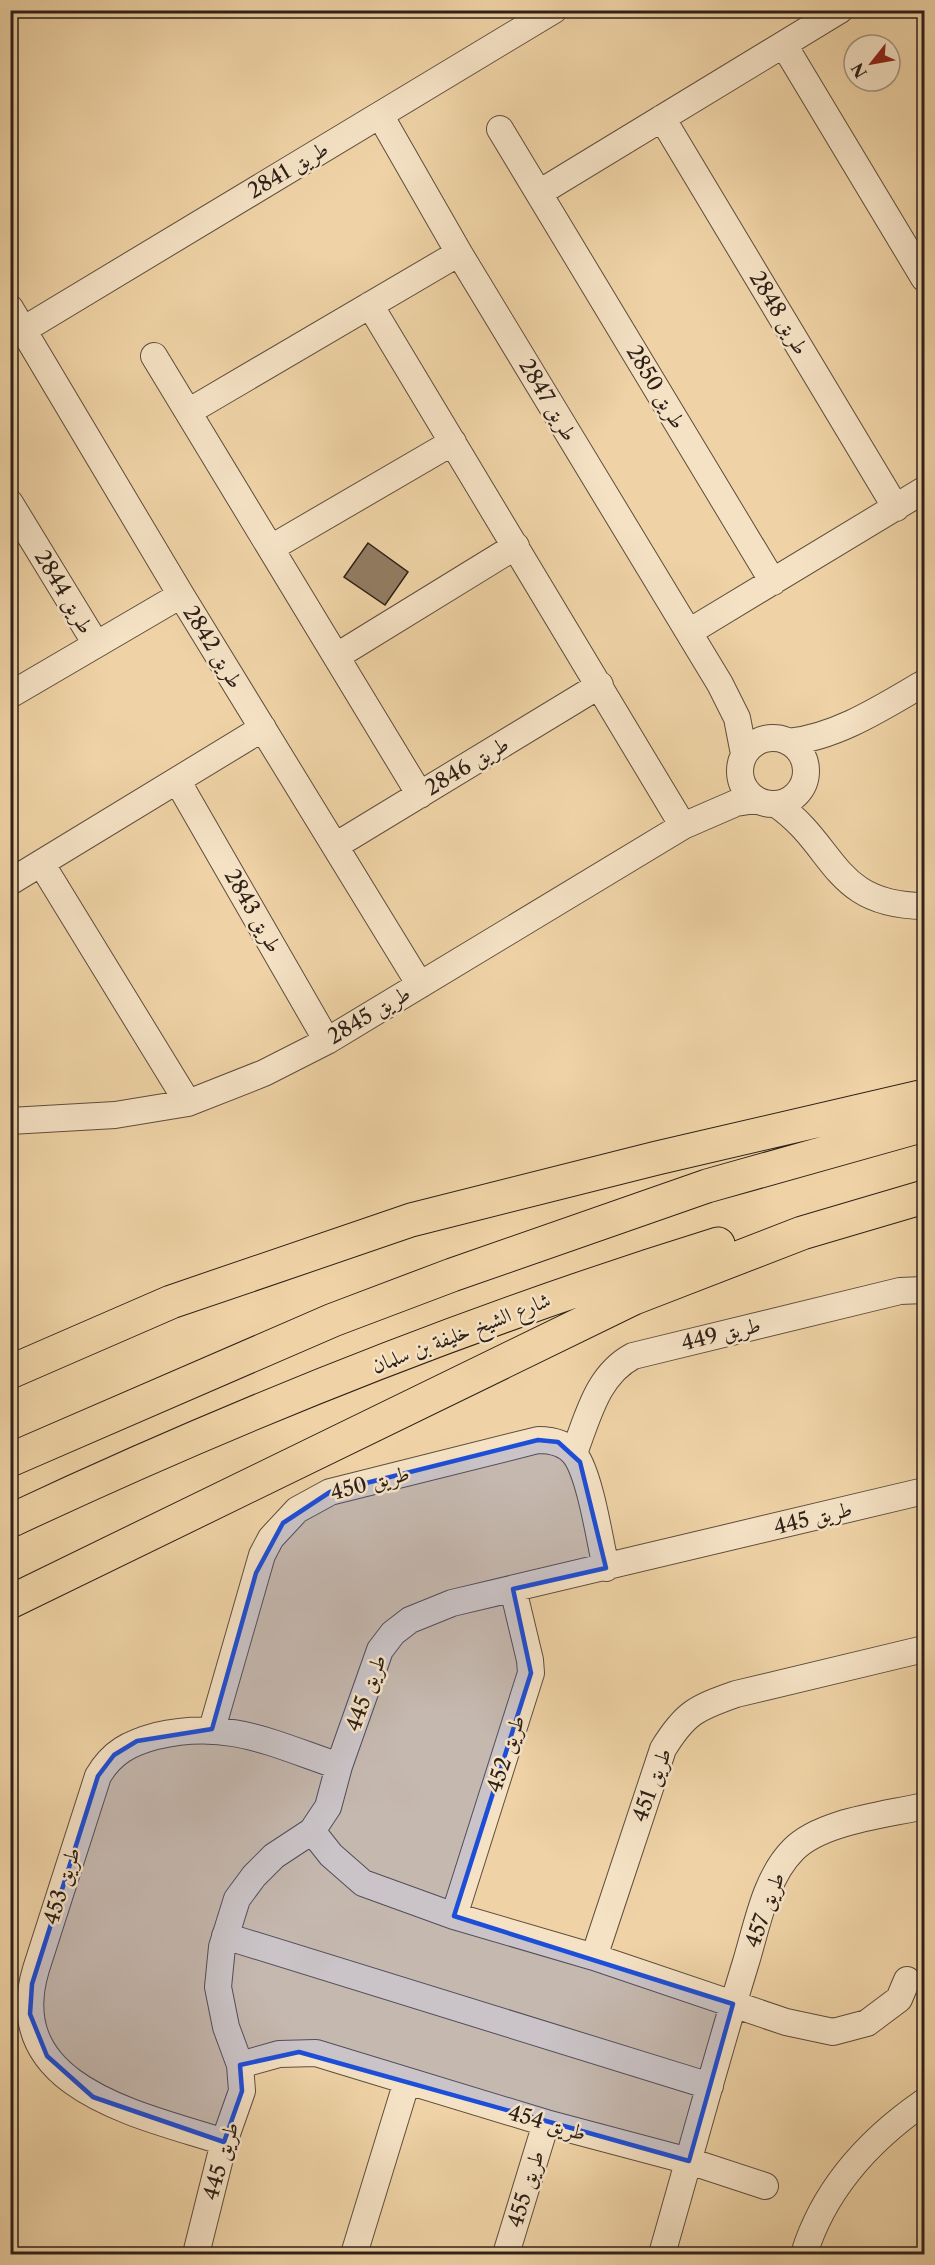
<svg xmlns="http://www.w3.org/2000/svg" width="935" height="2265" font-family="'Libre Caslon Text',Amiri,serif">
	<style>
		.building { fill: #927d62; stroke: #2e2018; stroke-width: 1.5 }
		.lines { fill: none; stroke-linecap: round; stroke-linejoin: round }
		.minor-casing { stroke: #5e4d3c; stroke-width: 28 }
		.highway-casing { stroke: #2e2018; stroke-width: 35 }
		.minor { stroke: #f5e2c5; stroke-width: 26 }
		.highway { stroke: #efd3a6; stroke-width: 33 }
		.marked { fill: #1d4ed8; fill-opacity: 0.2; stroke: #1d4ed8; stroke-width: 4.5; stroke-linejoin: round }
		.labels { text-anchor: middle; stroke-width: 5; stroke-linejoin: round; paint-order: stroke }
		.street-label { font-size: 21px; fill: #2e2018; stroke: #f5e2c5 }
	</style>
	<rect width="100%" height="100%" fill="#efd3a6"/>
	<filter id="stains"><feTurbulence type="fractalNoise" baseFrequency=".00333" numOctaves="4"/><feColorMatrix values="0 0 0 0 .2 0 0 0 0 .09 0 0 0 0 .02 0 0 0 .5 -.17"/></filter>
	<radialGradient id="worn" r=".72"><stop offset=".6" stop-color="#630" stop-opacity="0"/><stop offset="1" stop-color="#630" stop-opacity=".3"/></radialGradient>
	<!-- building -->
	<path class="building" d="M368,543L408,572L385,605L344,577Z"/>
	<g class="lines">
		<defs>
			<path id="minor" d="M784,45L924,278
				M380,115L459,253L720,684L737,718L744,754
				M662,118L896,508
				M500,129L773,582
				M539,193L840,10
				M370,305L683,826
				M10,308L181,595L420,985
				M23,330L554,10
				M154,356L420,795
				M188,412L459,253
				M10,503L96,644
				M271,548L453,442
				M689,632L924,490
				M337,656L516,546
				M10,695L181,595
				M740 771a33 33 0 1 1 66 0a33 33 0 1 1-66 0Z
				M788,742C837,737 883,707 924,683
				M178,782L327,1041
				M776,804C837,846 831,905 924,906
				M335,846L600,685
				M41,863L188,1103
				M10,882L263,728
				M10,1121L115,1115L188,1103L264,1073L327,1041L683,826L736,803L756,800
				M574,1453C588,1417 597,1375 633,1356L900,1291L924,1290
				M212,1729L262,1555L271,1538L297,1510L330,1492L538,1440C553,1440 566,1443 575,1455C590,1475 600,1541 606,1568
				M312,1831L331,1855L363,1883L454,1916L594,1957L786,2022L833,2032L867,2023L899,1999L907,1980
				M454,1916L531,1673L530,1660L513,1589
				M225,1936L710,2086
				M594,1957L663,1749C685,1713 696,1708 736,1694L924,1649
				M240,2065L279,2054L316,2053L546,2123L689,2161L765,2186
				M224,2142C142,2115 0,2089 36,1969L98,1776C112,1752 130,1743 156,1736C228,1719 273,1744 339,1766
				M196,2254L224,2142L242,2091L240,2065L226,2027L218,1987L222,1947L237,1899L254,1876L274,1856L312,1831L328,1807L339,1766L380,1650L393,1633L410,1620L452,1603L924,1491
				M354,2254L407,2081
				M506,2254L546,2123
				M662,2254C690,2157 716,2059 746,1962C757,1926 765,1878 793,1850C821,1821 886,1815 924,1806
				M804,2254C824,2189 869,2140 924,2102"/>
			<path id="highway" d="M10,1372L171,1302L411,1220L657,1158L924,1096
				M10,1460L333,1320L452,1275L707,1186L924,1125
				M10,1521C240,1413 476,1319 718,1244
				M10,1602L634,1298L802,1233L924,1197"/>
		</defs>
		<!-- minor casing -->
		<use href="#minor" class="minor-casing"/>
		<!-- highway casing -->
		<use href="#highway" class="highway-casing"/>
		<!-- minor -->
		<use href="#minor" class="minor"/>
		<!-- highway -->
		<use href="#highway" class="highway"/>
	</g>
	<!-- marked area -->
	<path class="marked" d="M538,1440L558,1442L580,1462L606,1568L513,1589L531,1673L454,1916L733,2004L689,2161L299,2052L240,2065L242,2091L224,2142L93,2097L47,2056L30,2014L32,1984L98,1776L114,1755L137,1741L212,1729L256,1573L283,1523L330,1492Z"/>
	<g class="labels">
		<!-- street labels -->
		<g class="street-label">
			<text transform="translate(288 170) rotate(-31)" y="7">طريق 2841</text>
			<text transform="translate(779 313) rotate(59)" y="7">طريق 2848</text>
			<text transform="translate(656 387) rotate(59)" y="7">طريق 2850</text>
			<text transform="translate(548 400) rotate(59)" y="7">طريق 2847</text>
			<text transform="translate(64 592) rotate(59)" y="7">طريق 2844</text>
			<text transform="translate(213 647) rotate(58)" y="7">طريق 2842</text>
			<text transform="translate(467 766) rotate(-31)" y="7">طريق 2846</text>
			<text transform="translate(253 911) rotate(60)" y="7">طريق 2843</text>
			<text transform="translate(369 1015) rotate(-31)" y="7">طريق 2845</text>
			<text transform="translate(461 1333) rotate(-21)" y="7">شارع الشيخ خليفة بن سلمان</text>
			<text transform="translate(721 1334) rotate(-14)" y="7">طريق 449</text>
			<text transform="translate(370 1483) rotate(-15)" y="7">طريق 450</text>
			<text transform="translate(813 1518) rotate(-14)" y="7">طريق 445</text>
			<text transform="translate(366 1693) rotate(-70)" y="7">طريق 445</text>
			<text transform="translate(506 1754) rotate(-72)" y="7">طريق 452</text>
			<text transform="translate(652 1785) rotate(-70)" y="7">طريق 451</text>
			<text transform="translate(62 1886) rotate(-73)" y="7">طريق 453</text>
			<text transform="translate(765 1910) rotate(-70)" y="7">طريق 457</text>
			<text transform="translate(547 2123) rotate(16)" y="7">طريق 454</text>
			<text transform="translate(221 2161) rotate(-74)" y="7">طريق 445</text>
			<text transform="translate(526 2189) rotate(-73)" y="7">طريق 455</text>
		</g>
	</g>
	<!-- margin -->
	<rect width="935" height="2265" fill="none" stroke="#efd3a6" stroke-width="36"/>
	<rect x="12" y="12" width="911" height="2241" fill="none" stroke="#2e2018" stroke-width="3"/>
	<rect x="18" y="18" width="899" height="2229" fill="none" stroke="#2e2018" stroke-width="1.5"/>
	<!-- north arrow -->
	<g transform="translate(872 63) rotate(239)"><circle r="28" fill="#f5e2c5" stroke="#a59480" stroke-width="1.5"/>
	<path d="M0-4.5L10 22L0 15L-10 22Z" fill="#8f2418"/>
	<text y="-9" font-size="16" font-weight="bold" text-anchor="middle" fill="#2e2018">N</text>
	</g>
	<rect width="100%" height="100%" filter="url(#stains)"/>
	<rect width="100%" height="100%" fill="url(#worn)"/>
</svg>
